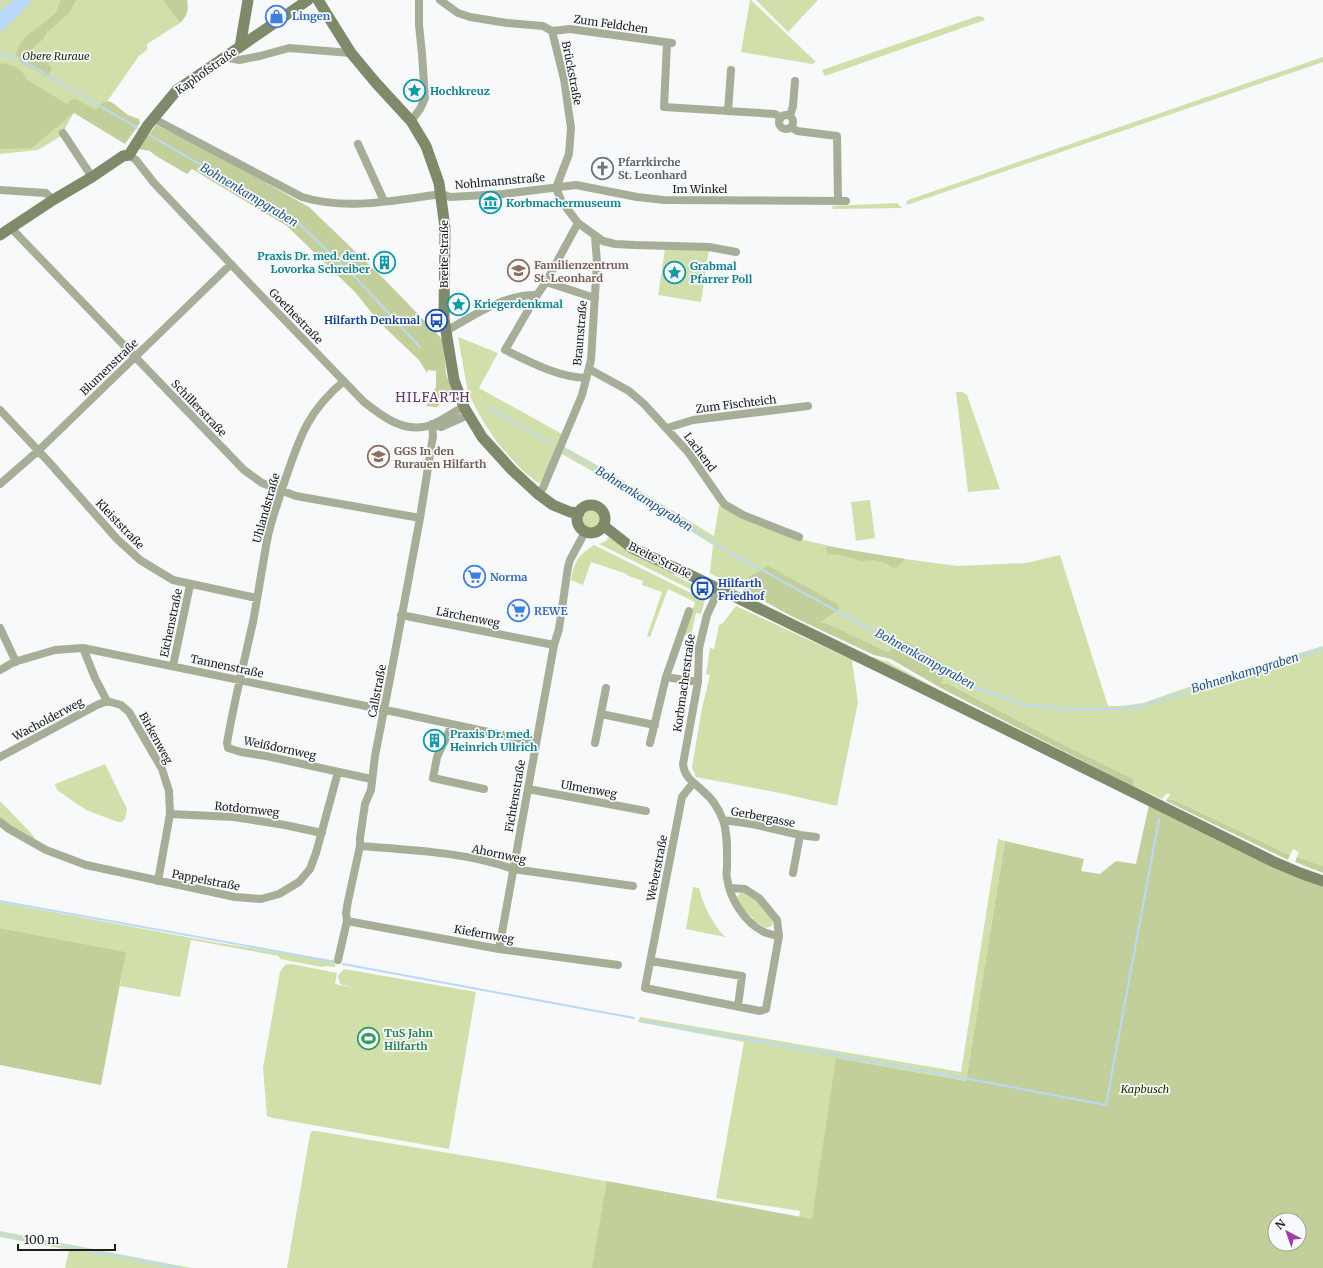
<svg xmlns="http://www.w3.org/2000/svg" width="1323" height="1268" font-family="Merriweather,serif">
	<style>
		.green { fill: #d1dfab; fill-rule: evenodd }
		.forest { fill: #c2cf9b; fill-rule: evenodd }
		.water { fill: #bad9fa }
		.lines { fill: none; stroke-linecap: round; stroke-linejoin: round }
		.stream { stroke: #bad9fa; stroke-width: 2 }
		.minor { stroke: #a6ae98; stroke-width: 8 }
		.secondary { stroke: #7e8a6a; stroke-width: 11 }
		.labels { text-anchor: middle; stroke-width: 3.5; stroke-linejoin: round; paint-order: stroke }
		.shop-label { font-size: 11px; font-weight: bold; fill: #366cbe; stroke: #f8f9fa; text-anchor: start }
		.street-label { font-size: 11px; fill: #1e1e1f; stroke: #f8f9fa }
		.park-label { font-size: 11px; font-style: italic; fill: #293109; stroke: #f8f9fa }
		.culture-label { font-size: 11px; font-weight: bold; fill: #0d838f; stroke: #f8f9fa; text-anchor: start }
		.worship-label { font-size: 11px; font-weight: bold; fill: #5b616d; stroke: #f8f9fa; text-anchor: start }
		.education-label { font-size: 11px; font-weight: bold; fill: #785e54; stroke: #f8f9fa; text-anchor: start }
		.transit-label { font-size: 11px; font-weight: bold; fill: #164399; stroke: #f8f9fa; text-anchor: end }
		.leisure-label { font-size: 11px; font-weight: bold; fill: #27864d; stroke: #f8f9fa; text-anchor: start }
		.water-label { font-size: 12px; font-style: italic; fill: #23588b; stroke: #f8f9fa }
		.quarter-label { font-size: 13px; letter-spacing: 1px; fill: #673669; stroke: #f8f9fa }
	</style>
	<rect width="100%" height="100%" fill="#f8f9fa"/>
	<!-- green -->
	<path class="green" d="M0,0H182L178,20L180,23L147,44V50L139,56L94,120L75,110L61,136L38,150L0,154Z
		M750,0H751L816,62L812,64L741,52Z
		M756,0H818L788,32Z
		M978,16L983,17L985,20L825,76L822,70Z
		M1323,57V62L907,205L906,202L908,200Z
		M897,203L902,208L833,209L832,206Z
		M665,249L709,250L701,302L658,295Z
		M458,337L498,353L479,388L562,434L542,482L538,483L522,470L499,445L486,426L479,414L468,393Z
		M956,392H962L967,395L1000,489L968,492Z
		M563,446L616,476L714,536L719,506L769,528L799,539L852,551L905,559L957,566L1026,563L1060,555L1108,706H1122L1143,703L1183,689L1323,646V866L1297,857L1299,852L1293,849L1290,855L1174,800L1167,799L1170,795L1167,793L1162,799L1133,786V779L1070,748L949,684H940L902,642L888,652L826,623H818L840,609L838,604L743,584L740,588L711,574L710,572L713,545L608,480L560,453Z
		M870,500L875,538L856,541L851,502Z
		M582 519a9 9 0 1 1 18 0a9 9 0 1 1-18 0Z
		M609,537L629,551L675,573L674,575L699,588L700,585L706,591L708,598L599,544L606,541Z
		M594,545L705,600L701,614L696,613L691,636L696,637L695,642L688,643L690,638L685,635V632L695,602L668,589L650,637L647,636L662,592L642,585L643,581L626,575L627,574L591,562L583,585L571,580C575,561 577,556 594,545Z
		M729,586L795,622L872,657L888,662L995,720L1160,802L1158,804L1001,726L910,678L788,620L727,587Z
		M736,606L852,660L858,702L837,806L780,793L696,777L692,767L702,708L710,675L706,674L710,648L714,649L719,625L723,623Z
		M105,764L127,809L125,819L122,822H118L86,810L57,790L55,784Z
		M0,801L32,834L36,841L34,842L0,819Z
		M998,839L1005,841L966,1081L836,1058L1101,1109L1144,871L1323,1268H287L310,1134L312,1131H316L503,1162L799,1217L800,1211L716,1198L744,1042L638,1022L640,1017L961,1072ZM1275,1220H1299V1244H1275Z
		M693,887L699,888C704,907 712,923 725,937L686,929Z
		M741,892C755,894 768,911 773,922L772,926L766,928L753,920V918L747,913L741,907L737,897Z
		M0,902L219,943L335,961V967L326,966L322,967L280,959L279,956L191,940L180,997L120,986L125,952L0,928Z
		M291,964L337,973L335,984L354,988L340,984L338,976L344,969L476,992L449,1149L273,1118L267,1116L263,1068L280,972L285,965Z
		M0,1231L191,1268H65L69,1250L0,1237Z"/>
	<!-- forest -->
	<path class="forest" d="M61,0H76L69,13L47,32L43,39L30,51C38,56 48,60 52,69L47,77L21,62L16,56C19,34 43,27 56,12C58,8 59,4 61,0Z
		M163,0H187C189,10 187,16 180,23Z
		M3,63C13,66 23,68 26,79L67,104L72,99H76L96,110L102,103L109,101L114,104L128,115L139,119L140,123L125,144L74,113L32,148L0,149V64Z
		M156,125L208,150L309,207L386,281L443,340L446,374L452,391L437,407L426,406L436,387V371L428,370L427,373L419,360L380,323L355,292L287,226L192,169L187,174L156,156L150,151L138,149Z
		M826,546L905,559L898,567L893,568L886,563L874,560L861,561L842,555L827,554Z
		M768,566L838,604L840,609L819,623H826L888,652L902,642H906L942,662L946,668L941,684H949L1070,748L1133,779V786L1018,728L939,687L891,659L874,655L793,617L740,588L750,576Z
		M1167,799L1174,800L1290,855L1288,860L1166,801Z
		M1149,805L1323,885V1268H592L607,1181L812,1219L836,1058L966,1081L1005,841L1084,859L1081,871L1100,874L1116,861L1136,864ZM1275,1220H1299V1244H1275Z
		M1297,857L1323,866V873L1295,862Z
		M0,928L126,952L101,1085L0,1065Z"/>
	<!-- water -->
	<path class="water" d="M14,0H33L20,14L0,33V11Z"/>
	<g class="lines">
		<!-- stream -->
		<path class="stream" d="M0,54L18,58L141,130
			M146,133L294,219L356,278L420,347
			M488,407L552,444
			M564,450L612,477L722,548L975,687L1024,705L1067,709H1122L1142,706L1323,649
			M0,901L336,962
			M343,964L634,1018
			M643,1021L937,1073L1106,1105L1159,819
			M0,1234L179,1268"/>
		<!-- minor -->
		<path class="minor" d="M440,0L458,13L470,17L507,23L543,26L552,31L564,79L571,128L569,154L556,188
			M552,31L570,29L672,43
			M667,43L664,107L775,114L781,118
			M224,57L239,60L260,56L289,48L351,53
			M728,111L731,70
			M779 122a7 7 0 1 1 14 0a7 7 0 1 1-14 0Z
			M790,116L793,106L795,81
			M154,117L158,121L302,197C347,211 396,200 442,194L450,197L503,194L576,185L637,197L664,200L846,201
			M411,121L420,109L425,98L422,54L419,25V0
			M791,127L797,131L837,136L838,201
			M63,133L92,177
			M358,144L384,201
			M129,155L136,160L154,183L246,280L364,402C383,417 405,434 431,425C442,421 453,412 464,407
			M556,188L562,202L578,223L603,241L615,244L635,245L709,247L736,252
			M0,190L46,193L53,200
			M578,223L546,282L537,295L505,350C530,362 558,377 586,378
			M11,228L244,470L262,483L296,496L420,518
			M546,282L595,298
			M446,331C473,316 504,294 537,295
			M589,369L629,391L644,404L688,452L724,504L743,515L799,537
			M344,381C305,413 298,443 282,489C277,506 270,523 267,541C262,568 258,595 253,622C244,662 234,702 227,743L228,748L241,752L266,756L371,779
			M0,410L48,461L117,539L140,560L173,580L257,598
			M432,424L441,427L468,415
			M667,428L693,420L808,406
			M0,484L38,451L231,264
			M538,494L543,488L582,395L591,360L597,262L595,237
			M401,615L554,645
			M0,628L16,662
			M83,648L95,678L107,701L121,705L129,712L162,769L169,791L170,814L158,881
			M173,666L190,585
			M0,670L14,662L55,650L83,648L400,713L535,742
			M666,677L689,611
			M601,714L655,725
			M451,724L449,732L437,757L433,778L484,789
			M595,743L606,688
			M650,743L666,677L698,682
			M0,757L97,705L107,701
			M693,783L682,797L645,988L760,1011L766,1009L779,936C774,935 768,934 764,932C744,922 730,899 727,878C726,874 727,870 727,866C727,851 728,834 723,820C719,810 713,799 704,792C695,783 684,778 683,764L698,682L699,648L707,615L719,589
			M528,789L646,811
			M170,814L234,817L285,825L322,833
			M723,820L752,824L800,835L793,873
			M0,822L9,829L46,850L86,865L235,897L261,899L279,894L299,882L310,869L316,853L338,772
			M800,835L816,837
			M360,846C411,850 465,852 513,869L633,886
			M730,888L745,889L759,898L777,920L779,936
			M347,921L499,949L618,965
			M499,949L554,645L559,629L568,567L570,560L585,532
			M338,960L347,921L346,913L348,901L360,846V838L365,804L371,790L375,756L390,679L420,518L433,436L432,424
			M651,961L742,976L738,1006"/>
		<!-- secondary -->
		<path class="secondary" d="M318,0L351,53L376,83L411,121L426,146L439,183L445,228L444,319L454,380L464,407L482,437L512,470L538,494L553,505L570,512L579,513
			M240,47L248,0
			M0,235L53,200L92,177L123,156L129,155L148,125L177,90L308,0
			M577 519a14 14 0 1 1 28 0a14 14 0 1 1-28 0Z
			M604,526L632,548L686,573L902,678L1272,861L1300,873L1323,881"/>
	</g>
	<!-- icons -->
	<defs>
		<symbol id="shop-ring" viewBox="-11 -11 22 22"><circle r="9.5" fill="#f8f9fa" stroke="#3f7fe0" stroke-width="1.5"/><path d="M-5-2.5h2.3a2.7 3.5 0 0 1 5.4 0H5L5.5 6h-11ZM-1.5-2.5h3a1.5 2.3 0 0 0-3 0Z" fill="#3f7fe0"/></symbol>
		<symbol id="sight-ring" viewBox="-11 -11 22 22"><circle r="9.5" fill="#f8f9fa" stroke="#0f9aa8" stroke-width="1.5"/><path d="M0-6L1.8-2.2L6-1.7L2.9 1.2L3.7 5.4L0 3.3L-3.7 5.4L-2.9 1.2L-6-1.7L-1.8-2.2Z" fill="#0f9aa8"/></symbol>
		<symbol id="church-ring" viewBox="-11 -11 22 22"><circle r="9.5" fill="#f8f9fa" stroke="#6b7280" stroke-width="1.5"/><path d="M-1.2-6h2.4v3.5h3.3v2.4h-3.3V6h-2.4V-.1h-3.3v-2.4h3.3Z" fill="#6b7280"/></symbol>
		<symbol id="museum-ring" viewBox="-11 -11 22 22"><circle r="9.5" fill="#f8f9fa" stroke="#0f9aa8" stroke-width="1.5"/><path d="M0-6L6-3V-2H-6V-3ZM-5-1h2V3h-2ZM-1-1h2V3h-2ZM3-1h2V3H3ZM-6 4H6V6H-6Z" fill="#0f9aa8"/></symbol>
		<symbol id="building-ring" viewBox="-11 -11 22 22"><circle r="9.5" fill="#f8f9fa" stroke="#0f9aa8" stroke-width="1.5"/><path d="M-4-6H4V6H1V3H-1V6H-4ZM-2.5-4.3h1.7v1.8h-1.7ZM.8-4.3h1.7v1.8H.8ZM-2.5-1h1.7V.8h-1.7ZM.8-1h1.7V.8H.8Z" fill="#0f9aa8"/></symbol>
		<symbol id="school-ring" viewBox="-11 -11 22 22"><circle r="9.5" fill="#f8f9fa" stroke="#8d6e63" stroke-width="1.5"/><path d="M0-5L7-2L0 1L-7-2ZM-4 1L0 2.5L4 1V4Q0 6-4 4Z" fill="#8d6e63"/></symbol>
		<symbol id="bus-ring" viewBox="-11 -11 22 22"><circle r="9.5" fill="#f8f9fa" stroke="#1a4fb4" stroke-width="1.5"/><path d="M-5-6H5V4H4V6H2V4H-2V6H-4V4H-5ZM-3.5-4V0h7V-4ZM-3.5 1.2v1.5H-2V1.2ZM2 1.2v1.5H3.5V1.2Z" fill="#1a4fb4"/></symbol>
		<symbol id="supermarket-ring" viewBox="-11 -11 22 22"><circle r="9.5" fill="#f8f9fa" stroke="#3f7fe0" stroke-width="1.5"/><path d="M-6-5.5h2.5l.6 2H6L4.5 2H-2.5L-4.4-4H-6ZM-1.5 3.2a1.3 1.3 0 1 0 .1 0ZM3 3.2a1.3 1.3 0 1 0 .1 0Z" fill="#3f7fe0"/></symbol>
		<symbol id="stadium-ring" viewBox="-11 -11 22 22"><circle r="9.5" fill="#f8f9fa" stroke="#2e9e5b" stroke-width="1.5"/><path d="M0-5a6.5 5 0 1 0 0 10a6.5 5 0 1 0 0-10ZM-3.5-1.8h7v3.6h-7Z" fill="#2e9e5b"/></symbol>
	</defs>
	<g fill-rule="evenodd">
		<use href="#shop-ring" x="264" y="4" width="25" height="25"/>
		<use href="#sight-ring" x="402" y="78" width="25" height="25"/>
		<use href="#church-ring" x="590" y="156" width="25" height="25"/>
		<use href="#museum-ring" x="478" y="190" width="25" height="25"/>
		<use href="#building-ring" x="372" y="250" width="25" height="25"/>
		<use href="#school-ring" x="506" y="258" width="25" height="25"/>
		<use href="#sight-ring" x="662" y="260" width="25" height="25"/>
		<use href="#sight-ring" x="446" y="292" width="25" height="25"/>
		<use href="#bus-ring" x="424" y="308" width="25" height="25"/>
		<use href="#school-ring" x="366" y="444" width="25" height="25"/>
		<use href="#supermarket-ring" x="462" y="564" width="25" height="25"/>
		<use href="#bus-ring" x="690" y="576" width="25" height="25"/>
		<use href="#supermarket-ring" x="506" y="598" width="25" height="25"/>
		<use href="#building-ring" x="422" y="728" width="25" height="25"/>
		<use href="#stadium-ring" x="356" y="1026" width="25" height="25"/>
	</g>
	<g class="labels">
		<!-- shop labels -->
		<g class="shop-label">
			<text x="292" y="20">Lingen</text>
			<text x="490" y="581">Norma</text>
			<text x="534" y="615">REWE</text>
		</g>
		<!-- street labels -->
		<g class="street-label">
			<text transform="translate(611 24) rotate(8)" y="4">Zum Feldchen</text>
			<text transform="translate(206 71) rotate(-35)" y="4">Kaphofstraße</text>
			<text transform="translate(572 73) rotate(79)" y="4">Brückstraße</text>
			<text transform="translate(500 181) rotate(-5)" y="4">Nohlmannstraße</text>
			<text x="700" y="193">Im Winkel</text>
			<text transform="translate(444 254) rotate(-90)" y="4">Breite Straße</text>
			<text transform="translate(296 316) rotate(46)" y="4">Goethestraße</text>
			<text transform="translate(580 333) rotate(-85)" y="4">Braunstraße</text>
			<text transform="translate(109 367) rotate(-44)" y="4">Blumenstraße</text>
			<text transform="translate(736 404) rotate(-7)" y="4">Zum Fischteich</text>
			<text transform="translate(199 408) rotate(46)" y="4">Schillerstraße</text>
			<text transform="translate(700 452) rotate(53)" y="4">Lachend</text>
			<text transform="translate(266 508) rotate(-74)" y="4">Uhlandstraße</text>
			<text transform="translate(120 524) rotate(46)" y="4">Kleiststraße</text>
			<text transform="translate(660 560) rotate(26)" y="4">Breite Straße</text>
			<text transform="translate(468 617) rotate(11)" y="4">Lärchenweg</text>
			<text transform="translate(171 623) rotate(-78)" y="4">Eichenstraße</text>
			<text transform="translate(227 666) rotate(12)" y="4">Tannenstraße</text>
			<text transform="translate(684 683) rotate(-82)" y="4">Korbmacherstraße</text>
			<text transform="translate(377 691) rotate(-79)" y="4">Callstraße</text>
			<text transform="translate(48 719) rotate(-28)" y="4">Wacholderweg</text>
			<text transform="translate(156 738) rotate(61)" y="4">Birkenweg</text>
			<text transform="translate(280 748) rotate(12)" y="4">Weißdornweg</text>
			<text transform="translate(589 789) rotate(10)" y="4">Ulmenweg</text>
			<text transform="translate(515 796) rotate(-80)" y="4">Fichtenstraße</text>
			<text transform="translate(247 809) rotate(6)" y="4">Rotdornweg</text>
			<text transform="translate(763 817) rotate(11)" y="4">Gerbergasse</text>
			<text transform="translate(499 854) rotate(12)" y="4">Ahornweg</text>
			<text transform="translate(657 868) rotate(-79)" y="4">Weberstraße</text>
			<text transform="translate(206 880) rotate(11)" y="4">Pappelstraße</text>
			<text transform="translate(484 934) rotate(10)" y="4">Kiefernweg</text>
		</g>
		<!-- park labels -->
		<g class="park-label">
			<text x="56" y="60">Obere Ruraue</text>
			<text x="1145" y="1093">Kapbusch</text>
		</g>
		<!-- culture labels -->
		<g class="culture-label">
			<text x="430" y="95">Hochkreuz</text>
			<text x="506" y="207">Korbmachermuseum</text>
			<text x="370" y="260" text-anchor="end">Praxis Dr. med. dent.<tspan x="370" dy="13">Lovorka Schreiber</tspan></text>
			<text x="690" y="270">Grabmal<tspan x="690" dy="13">Pfarrer Poll</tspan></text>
			<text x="474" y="308">Kriegerdenkmal</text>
			<text x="450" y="738">Praxis Dr. med.<tspan x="450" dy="13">Heinrich Ullrich</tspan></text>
		</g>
		<!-- worship labels -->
		<g class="worship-label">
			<text x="618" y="166">Pfarrkirche<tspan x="618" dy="13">St. Leonhard</tspan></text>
		</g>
		<!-- education labels -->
		<g class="education-label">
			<text x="534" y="269">Familienzentrum<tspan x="534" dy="13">St. Leonhard</tspan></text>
			<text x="394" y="455">GGS In den<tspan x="394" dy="13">Rurauen Hilfarth</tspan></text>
		</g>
		<!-- transit labels -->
		<g class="transit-label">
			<text x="420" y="324">Hilfarth Denkmal</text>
			<text x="718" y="587" text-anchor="start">Hilfarth<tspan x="718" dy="13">Friedhof</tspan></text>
		</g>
		<!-- leisure labels -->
		<g class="leisure-label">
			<text x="384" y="1037">TuS Jahn<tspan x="384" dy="13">Hilfarth</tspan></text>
		</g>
		<!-- water labels -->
		<g class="water-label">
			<text transform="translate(249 195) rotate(31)" y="4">Bohnenkampgraben</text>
			<text transform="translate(644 499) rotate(32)" y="4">Bohnenkampgraben</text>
			<text transform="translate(925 659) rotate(29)" y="4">Bohnenkampgraben</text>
			<text transform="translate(1245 673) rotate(-17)" y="4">Bohnenkampgraben</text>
		</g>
		<!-- quarter labels -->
		<g class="quarter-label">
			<text x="433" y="402">HILFARTH</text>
		</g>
	</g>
	<!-- north arrow -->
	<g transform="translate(1287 1232) rotate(319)"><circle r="19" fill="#f8f9fa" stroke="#a1a1a2"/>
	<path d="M0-3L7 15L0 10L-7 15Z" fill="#a13ea5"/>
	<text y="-6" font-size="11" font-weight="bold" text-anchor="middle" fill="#1e1e1f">N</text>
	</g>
	<!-- scale -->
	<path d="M18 1244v6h97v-6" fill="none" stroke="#1e1e1f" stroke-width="2"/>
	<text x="24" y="1244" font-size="12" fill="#1e1e1f" stroke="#f8f9fa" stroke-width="3" paint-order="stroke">100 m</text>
</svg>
